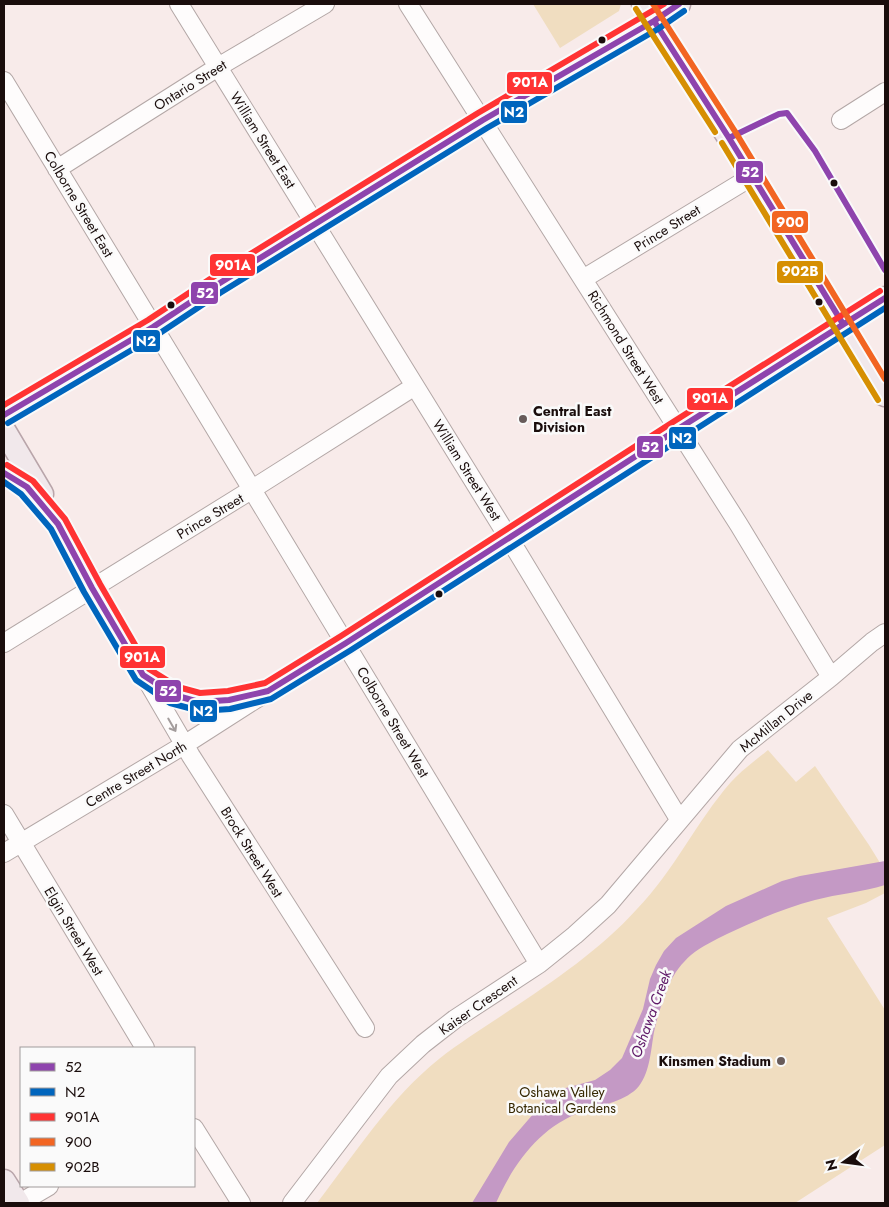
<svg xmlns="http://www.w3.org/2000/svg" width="889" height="1207" font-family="Jost,sans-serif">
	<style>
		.green { fill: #f0ddc0 }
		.water { fill: #c499c5 }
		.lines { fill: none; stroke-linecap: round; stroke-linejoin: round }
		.minor-casing { stroke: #b3a7a6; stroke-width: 20 }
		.major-casing { stroke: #b9a5aa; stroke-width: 25 }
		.minor { stroke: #fefcfc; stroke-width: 18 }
		.major { stroke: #f1e8eb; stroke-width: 22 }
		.bus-1-casing { stroke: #fafafa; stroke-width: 10 }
		.bus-2-casing { stroke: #fafafa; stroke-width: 10 }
		.bus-3-casing { stroke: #fafafa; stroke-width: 10 }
		.bus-4-casing { stroke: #fafafa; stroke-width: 10 }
		.bus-5-casing { stroke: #fafafa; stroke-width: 10 }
		.bus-1 { stroke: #8e44ad; stroke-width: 6 }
		.bus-2 { stroke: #0065bd; stroke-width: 6 }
		.bus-3 { stroke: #f33; stroke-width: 6 }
		.bus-4 { stroke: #f26522; stroke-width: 6 }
		.bus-5 { stroke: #d68f02; stroke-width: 6 }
		.oneway { stroke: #a39c9c }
		.bus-dot { fill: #1a0d0c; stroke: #fafafa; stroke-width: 2 }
		.poi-dot { fill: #685b5a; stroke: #fafafa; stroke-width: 2 }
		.labels { text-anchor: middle; stroke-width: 5; stroke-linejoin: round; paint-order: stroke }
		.street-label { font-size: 14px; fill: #1a0d0c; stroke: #fafafa }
		.poi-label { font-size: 14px; font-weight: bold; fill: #1a0d0c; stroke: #fafafa; text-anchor: start }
		.park-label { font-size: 14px; fill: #362802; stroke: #fafafa }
		.water-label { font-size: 15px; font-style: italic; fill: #5e1867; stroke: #fafafa }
		.line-badge { stroke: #fafafa; stroke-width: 2 }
		.badge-label { font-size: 14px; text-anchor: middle; font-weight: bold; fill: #fff }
	</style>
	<rect width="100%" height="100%" fill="#f8ebea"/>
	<!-- green -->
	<path class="green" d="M533,4H621L619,11L560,48Z
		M768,750L796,782L815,766L869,845L885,871V893L866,903L827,918L885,1010V1145L795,1203H317C355,1154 390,1098 439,1059C459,1043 482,1029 504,1014C551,983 599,951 637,909C674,871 696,822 731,782C742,770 756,760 768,750Z"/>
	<!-- water -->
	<path class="water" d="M885,861V885C862,892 838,894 815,900C785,908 756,920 727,934C715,940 702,946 691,955C682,963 674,973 669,985C663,999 657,1017 654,1032C651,1049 650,1072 639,1086C627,1101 601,1105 584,1111C540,1126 514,1163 496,1203H472L509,1142L547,1098L562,1089L595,1080L610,1070L622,1058L643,1009L650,979L656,965L664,951L676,938L726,906L782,881L800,876Z"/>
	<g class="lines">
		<defs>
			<path id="minor" d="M179,4L518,553L679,819
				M408,4L739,525L831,677
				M4,81C183,375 361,669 539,964
				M841,120L885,92
				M57,169L218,67L325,4
				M583,279L751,177
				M4,643L243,495L415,386
				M145,677L191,756L365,1028
				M4,814L145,1048
				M4,853L184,745L259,697
				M194,1128L241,1203
				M20,1203L49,1186
				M292,1203L389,1076L423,1044L455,1019L539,964L575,935L608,905L740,749L831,677L872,642L885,633"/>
			<path id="major" d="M643,4L729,138L885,395
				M4,415L153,327L215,286L483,120L654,21L679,4
				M4,430L42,494
				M4,473L9,475L27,487L58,524L92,588L143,675L174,695L199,702L229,700L268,691L346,643L678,429L885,298
				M4,1181L18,1203"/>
		</defs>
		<!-- minor casing -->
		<use href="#minor" class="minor-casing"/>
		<!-- major casing -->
		<use href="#major" class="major-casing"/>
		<!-- minor -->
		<use href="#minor" class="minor"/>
		<!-- major -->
		<use href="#major" class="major"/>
		<defs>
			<path id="bus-1" d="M654,21L729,138L843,324
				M729,138L779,114L787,113L815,151L885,270
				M4,415L153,327L215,286L483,120L654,21L679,4
				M4,473L27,487L58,524L92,588L143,675L174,695L199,702L229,700L268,691L346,643L678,429L885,298"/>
			<path id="bus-2" d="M8,423L157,335L220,293L487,128L658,29L684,11
				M4,482L21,494L51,529L84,592L136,680L170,703L200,711L230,709L271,699L351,650L885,308"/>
			<path id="bus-3" d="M4,405L148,320L210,279L478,113L664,4
				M7,465L33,481L65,519L100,584L149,669L178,687L200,693L228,691L265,683L341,636L673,422L880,291"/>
			<path id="bus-4" d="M653,4L736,133L885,379"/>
			<path id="bus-5" d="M636,9L715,132
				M722,143L878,400"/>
		</defs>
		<!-- bus-1 casing -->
		<use href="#bus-1" class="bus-1-casing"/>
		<!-- bus-2 casing -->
		<use href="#bus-2" class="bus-2-casing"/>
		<!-- bus-3 casing -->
		<use href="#bus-3" class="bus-3-casing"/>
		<!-- bus-4 casing -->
		<use href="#bus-4" class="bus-4-casing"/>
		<!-- bus-5 casing -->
		<use href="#bus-5" class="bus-5-casing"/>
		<!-- bus-1 -->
		<use href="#bus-1" class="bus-1"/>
		<!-- bus-2 -->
		<use href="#bus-2" class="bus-2"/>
		<!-- bus-3 -->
		<use href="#bus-3" class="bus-3"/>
		<!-- bus-4 -->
		<use href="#bus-4" class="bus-4"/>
		<!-- bus-5 -->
		<use href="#bus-5" class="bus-5"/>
	</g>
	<!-- one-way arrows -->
	<defs><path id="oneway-shaft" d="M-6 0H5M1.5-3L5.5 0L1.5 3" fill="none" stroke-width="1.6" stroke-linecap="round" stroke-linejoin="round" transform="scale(1.25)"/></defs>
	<use class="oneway" href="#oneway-shaft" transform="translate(172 725) rotate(60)"/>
	<!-- markers -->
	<g class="bus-dot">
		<circle cx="602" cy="40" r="4.5"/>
		<circle cx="834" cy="183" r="4.5"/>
		<circle cx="819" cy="302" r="4.5"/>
		<circle cx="171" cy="305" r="4.5"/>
		<circle cx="439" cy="594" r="4.5"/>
	</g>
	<g class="poi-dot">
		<circle cx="523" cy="419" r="5"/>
		<circle cx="781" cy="1061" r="5"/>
	</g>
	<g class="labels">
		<!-- street labels -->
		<g class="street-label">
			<text transform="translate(190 85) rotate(-32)" y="5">Ontario Street</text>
			<text transform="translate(263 140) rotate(58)" y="5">William Street East</text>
			<text transform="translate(79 204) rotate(59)" y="5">Colborne Street East</text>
			<text transform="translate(667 228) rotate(-32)" y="5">Prince Street</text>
			<text transform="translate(626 347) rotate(58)" y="5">Richmond Street West</text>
			<text transform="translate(467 470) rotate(58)" y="5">William Street West</text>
			<text transform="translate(210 516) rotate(-31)" y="5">Prince Street</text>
			<text transform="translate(776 721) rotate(-39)" y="5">McMillan Drive</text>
			<text transform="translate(393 722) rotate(59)" y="5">Colborne Street West</text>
			<text transform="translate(136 774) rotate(-31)" y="5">Centre Street North</text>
			<text transform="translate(252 852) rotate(58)" y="5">Brock Street West</text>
			<text transform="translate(74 931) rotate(59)" y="5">Elgin Street West</text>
			<text transform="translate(478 1005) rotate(-35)" y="5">Kaiser Crescent</text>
		</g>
		<!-- poi labels -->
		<g class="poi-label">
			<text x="533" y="416">Central East<tspan x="533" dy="16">Division</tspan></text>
			<text x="771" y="1066" text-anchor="end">Kinsmen Stadium</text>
		</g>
		<!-- park labels -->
		<g class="park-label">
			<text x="562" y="1097">Oshawa Valley<tspan x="562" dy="16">Botanical Gardens</tspan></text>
		</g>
		<!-- water labels -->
		<g class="water-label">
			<text transform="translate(651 1014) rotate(-70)" y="5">Oshawa Creek</text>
		</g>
	</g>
	<g class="line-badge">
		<rect x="506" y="71" width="47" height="24" rx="5" fill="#f33"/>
		<rect x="500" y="100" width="28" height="24" rx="5" fill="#0065bd"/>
		<rect x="735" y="160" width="29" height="24" rx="5" fill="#8e44ad"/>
		<rect x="771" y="210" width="38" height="24" rx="5" fill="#f26522"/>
		<rect x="209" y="253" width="47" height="24" rx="5" fill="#f33"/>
		<rect x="776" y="260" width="48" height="24" rx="5" fill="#d68f02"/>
		<rect x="190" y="281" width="29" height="24" rx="5" fill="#8e44ad"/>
		<rect x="132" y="329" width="29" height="24" rx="5" fill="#0065bd"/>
		<rect x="686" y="387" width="48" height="24" rx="5" fill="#f33"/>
		<rect x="668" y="426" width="29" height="24" rx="5" fill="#0065bd"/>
		<rect x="636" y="435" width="28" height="24" rx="5" fill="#8e44ad"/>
		<rect x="119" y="645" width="47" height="24" rx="5" fill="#f33"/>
		<rect x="154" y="679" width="28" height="24" rx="5" fill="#8e44ad"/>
		<rect x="189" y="699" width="29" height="24" rx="5" fill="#0065bd"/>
	</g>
	<g class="badge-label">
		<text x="530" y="87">901A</text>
		<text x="514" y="117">N2</text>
		<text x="750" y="177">52</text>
		<text x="790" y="227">900</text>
		<text x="233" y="270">901A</text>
		<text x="800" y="276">902B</text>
		<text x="205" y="298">52</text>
		<text x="146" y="346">N2</text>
		<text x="710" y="403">901A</text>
		<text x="682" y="443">N2</text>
		<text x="650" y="452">52</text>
		<text x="142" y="662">901A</text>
		<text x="168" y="696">52</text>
		<text x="203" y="716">N2</text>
	</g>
	<!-- border -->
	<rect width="889" height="1207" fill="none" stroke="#1a0d0c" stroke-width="10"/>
	<!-- legend -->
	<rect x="20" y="1047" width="175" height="140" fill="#fafafa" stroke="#a09b9b"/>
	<rect x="30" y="1063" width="25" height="8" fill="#8e44ad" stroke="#a09b9b"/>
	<text x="65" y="1072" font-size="15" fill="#1a0d0c">52</text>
	<rect x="30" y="1088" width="25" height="8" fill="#0065bd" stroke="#a09b9b"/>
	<text x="65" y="1097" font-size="15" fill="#1a0d0c">N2</text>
	<rect x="30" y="1113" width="25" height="8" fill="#ff3333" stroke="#a09b9b"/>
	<text x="65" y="1122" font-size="15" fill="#1a0d0c">901A</text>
	<rect x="30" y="1138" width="25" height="8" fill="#f26522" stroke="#a09b9b"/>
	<text x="65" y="1147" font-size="15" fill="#1a0d0c">900</text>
	<rect x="30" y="1163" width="25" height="8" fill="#d68f02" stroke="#a09b9b"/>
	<text x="65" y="1172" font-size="15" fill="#1a0d0c">902B</text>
	<!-- north arrow -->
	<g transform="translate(844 1162) rotate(256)" stroke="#fafafa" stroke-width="4" paint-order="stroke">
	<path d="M0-4L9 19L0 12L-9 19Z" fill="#1a0d0c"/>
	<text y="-8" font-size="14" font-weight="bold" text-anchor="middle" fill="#1a0d0c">N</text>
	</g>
</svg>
